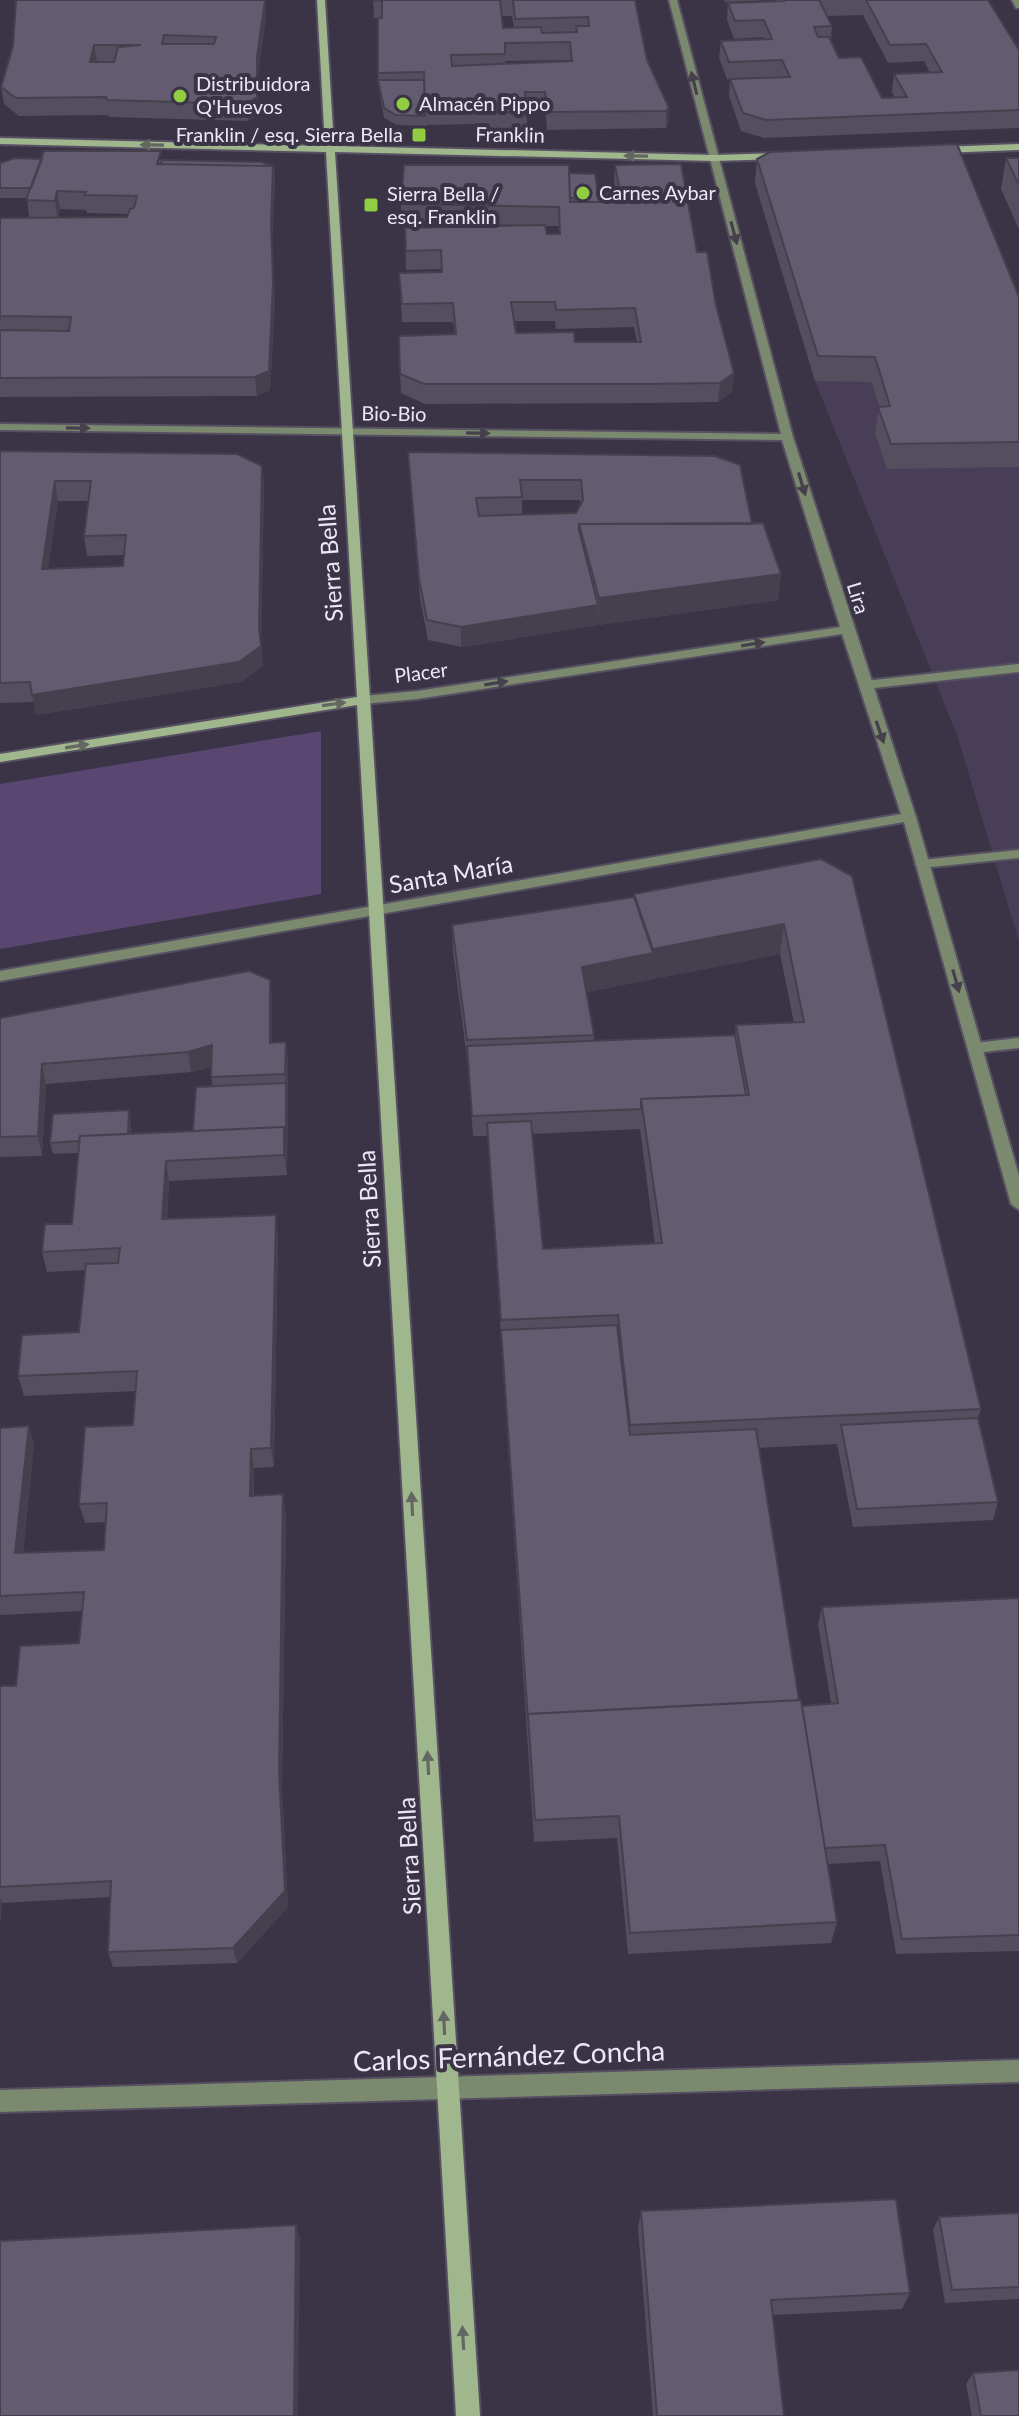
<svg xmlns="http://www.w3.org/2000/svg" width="1019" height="2416" font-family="Lato,sans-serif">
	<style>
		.built { fill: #483e57 }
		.green { fill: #594771 }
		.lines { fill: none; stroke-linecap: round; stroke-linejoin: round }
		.lane-casing { stroke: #575062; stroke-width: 4 }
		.street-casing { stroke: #575062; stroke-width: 4 }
		.secondary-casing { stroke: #575062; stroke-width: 4 }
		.lane { fill: #7b896e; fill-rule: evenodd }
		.street { fill: #7b896e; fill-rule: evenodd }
		.secondary { fill: #a0b68c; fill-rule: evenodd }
		.wall { fill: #554e5f; fill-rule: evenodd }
		.shaded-wall { fill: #45404e }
		.building { fill: #635b6f; stroke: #45404e; stroke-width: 2; fill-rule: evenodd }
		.oneway { fill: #45404c }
		.oneway2 { fill: #636762 }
		.poi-dot { fill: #90cd41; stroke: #3b3346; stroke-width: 3 }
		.labels { text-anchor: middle; stroke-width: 8; stroke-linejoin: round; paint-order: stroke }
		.far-poi-label { font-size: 20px; fill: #ebe7f3; stroke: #3b3346; text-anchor: start }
		.far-street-label { font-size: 20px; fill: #ebe7f3; stroke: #3b3346 }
		.street-label { font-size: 24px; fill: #ebe7f3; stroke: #3b3346 }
		.near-street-label { font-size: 28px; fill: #ebe7f3; stroke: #3b3346 }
	</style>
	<rect width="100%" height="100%" fill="#3b3346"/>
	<!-- built -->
	<path class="built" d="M768,175L1019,332V942L958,738L815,381L755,183Z"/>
	<!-- green -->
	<path class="green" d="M321,731V894L0,949V784Z"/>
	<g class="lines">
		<defs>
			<path id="lane" d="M1019,664V672L865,689L859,685L865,681Z
				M1019,850V858L922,868L915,864L922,860Z
				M1019,1038V1048L975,1053L968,1048L975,1043Z"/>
			<path id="street" d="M669,0H677L793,437L916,817L1019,1176V1210L1011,1204L904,822L0,981V971L901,814L842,634L417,699L363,704L357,700L363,696L417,691L840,627L782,440L0,430V424L781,434Z
				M1012,0H1019V8H1016Z
				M1019,2060V2082L0,2112V2090Z"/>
			<path id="secondary" d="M317,0H325L334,146L714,155L782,153L787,156L782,159L714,161L335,152L480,2416H456L357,705L0,762V754L357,697L326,152L0,144V138L325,146Z
				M1019,144V150L941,153L936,150L941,147Z"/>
		</defs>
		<!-- lane casing -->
		<use href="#lane" class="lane-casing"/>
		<!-- street casing -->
		<use href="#street" class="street-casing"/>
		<!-- secondary casing -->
		<use href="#secondary" class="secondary-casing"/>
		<!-- lane -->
		<use href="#lane" class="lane"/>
		<!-- street -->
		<use href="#street" class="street"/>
		<!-- secondary -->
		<use href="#secondary" class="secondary"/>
	</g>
	<!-- wall -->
	<path class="wall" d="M265,0L266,17L258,74V115L248,121L109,117L108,115L19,116L4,104L1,87L13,46Z
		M372,0H635L647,60L669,108L668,125L666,128L547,130L545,109L527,110V129L476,130V124L426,125V126L397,125L384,118L379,90L378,73L382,18H374L373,0ZM502,16H512L514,27L503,28ZM569,60V61L505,63V61Z
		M724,0H770L725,2Z
		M775,0H988L1019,50V128L764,138L741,131L729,96L730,79H727L719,58L721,41L764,39L763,37L734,39L727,20L728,3L776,2ZM863,15L888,63L924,61L930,73L894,74L892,92L895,98H882L839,58L831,41L832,26L827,16Z
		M1006,158H1019V229L1001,189Z
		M757,159L1019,297V467L887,469L875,433L879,407L872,382L815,381L755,183Z
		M162,160L274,166L275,185L272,240L275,302L270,390L257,396L0,397V218H29L27,198H0V163ZM60,209L86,210L87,213L128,214L127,217L58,218Z
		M615,165L697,252L716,305L732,392L718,402L649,403L425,404L401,393L400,374L455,334L453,322H402L399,273L441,272V269L406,270L405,228L531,225L401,223V204L569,173L598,193H616L614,183ZM545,226H559V234H547ZM514,321H555L556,329L634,327L637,342H575L516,333Z
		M0,451L262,466L264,485L261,643L263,666L241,682L36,715L34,702L0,703ZM58,501H88L84,536L87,556L124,555L123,566L48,568Z
		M408,452L715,456L752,524L781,574L778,600L598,625L461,647L428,640L420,599ZM522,500H580L581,504L576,513L522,514Z
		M821,859L981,1409L978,1418L998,1502L993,1520L853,1527L837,1444L759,1448L799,1700L802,1706L831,1703L818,1625L822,1607L1019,1598V1951L896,1954L880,1861L828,1864L837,1922L831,1943L628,1954L617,1838L534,1842L488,1136H473L468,1066L453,952L452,925L634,897V894ZM780,954L794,1023L736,1025L735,1035L594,1041V1035L587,992ZM640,1129L655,1244L543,1249L532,1134Z
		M270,980L272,1000V1043L286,1042L288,1062L287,1175L169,1181L167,1219L278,1235L274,1467L254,1468V1496L286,1513L282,1788L288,1907L237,1963L113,1967L108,1952L111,1897L2,1903L0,1925V1686H16L79,1643L82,1611L0,1615V1428L29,1426L34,1445L23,1553L104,1550L106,1522L85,1523L79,1504L133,1425L136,1391L24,1396L18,1376L79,1332L86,1270L47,1272L42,1252L72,1224L78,1153L53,1154L50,1143L129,1110L131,1121V1133L193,1131L212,1086L211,1067L191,1072L46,1084L42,1156L0,1157V1018Z
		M641,2211L910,2293L902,2309L773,2315L784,2416H653L638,2228Z
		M1019,2213V2299L945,2303L933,2230L939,2217Z
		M973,2373L1019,2416H972L966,2384Z"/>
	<!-- shaded-wall -->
	<path class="shaded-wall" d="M265,0L266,17L258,74V115L248,121L246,104L257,57Z
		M94,45L97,62H90Z
		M669,108L668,125L666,128V111Z
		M274,166L275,185L272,240L275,302L270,390L257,396L255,377L271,221Z
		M57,191L60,209L58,219L55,201Z
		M734,373L732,392L718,402L720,383Z
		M262,466L264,485L261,646L263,666L241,682L36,715L32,695L259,628Z
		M55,481L58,501L45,589L42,569Z
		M781,574L778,600L598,625L599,598Z
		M598,605V625L461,647V627Z
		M784,924L780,954L581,993L582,967L653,953V949Z
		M270,980L272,1000V1063L270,1043Z
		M286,1042L288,1062L287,1175L284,1155Z
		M212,1045L215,1066L191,1072L188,1052Z
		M42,1064L46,1084L42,1156L38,1136Z
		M129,1110L131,1121L130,1149L128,1138Z
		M166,1161L169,1181L165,1239L162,1219Z
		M276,1215L278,1235L274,1467L271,1448Z
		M29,1426L34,1445L21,1572L15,1553Z
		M251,1449L254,1468L253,1515L250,1496Z
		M283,1494L286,1513L282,1788L288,1907L237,1963L233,1948L279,1771Z
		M0,1898L2,1903L0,1925Z
		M296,2225L300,2238L298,2416H294Z"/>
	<!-- building -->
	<path class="building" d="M16,0H265L257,57V97L246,104L107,100L106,97L16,98L1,87L13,46ZM164,35L216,37L214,44H162ZM94,45H141L118,47L114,62H90Z
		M373,0H500L503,28L541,27L542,33L577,32L576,26H589L588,17L515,19L513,0H635L647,60L669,108L666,111L548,112L545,92H525L527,112H476V106L425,107L424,72L378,73V18H382V1ZM570,42L572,61L452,66L451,55L505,54V43Z
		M784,0H819L832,26L814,27L818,37H829L839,58L861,57L882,98L907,97L894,74L942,72L926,44L890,45L866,0H988L1019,50V110L766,120L743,113L730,79L790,77L782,60L729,62L721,41L772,39L764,20L735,21L728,3L784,1Z
		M378,80H424L425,116L396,115L384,108Z
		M957,144L1019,297V442L891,444L878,407L890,406L875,357L818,356L757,159L770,152Z
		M44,151H161L157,164L273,166L271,221L273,283L269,371L255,377L0,378V330L69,331L71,317L0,316V320V218L127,217L130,209L134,208L137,196L84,195L86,192L57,191L55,201L26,200Z
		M15,158L42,159L31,188H0V163Z
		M1006,158H1019V185Z
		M162,160L261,162L274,166V174L273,166L161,164Z
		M681,164L697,252H707L716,305L734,373L720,383L650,384H424L400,374L399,336L456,334L453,303L402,304L399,273L442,272L441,250L406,251L405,228L545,225L547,234H560L559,207L401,204L404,165H569L570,202H622L615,165ZM511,302H555L556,310L635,308L641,342H575L574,332L516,333Z
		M569,173L595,174L598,193H618L620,202H576L575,198H570Z
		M0,451L237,454L262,466L259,628L261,646L239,662L32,695L30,682L0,683ZM55,481H91L84,536L126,535L123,566L42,569Z
		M408,452L715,456L740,465L752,524H579V530L598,605L461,627L427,620L419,579ZM520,480H581L583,500L576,513L479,516L476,498L522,497Z
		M763,523L781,574L599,598L579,524Z
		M821,859L852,876L981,1409L630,1425L618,1315L501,1320L487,1123L531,1121L543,1249L662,1243L641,1099L749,1095L736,1025L804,1022L784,924L653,949L634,894Z
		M634,897L653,953L582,967L594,1035L467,1040L452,925Z
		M249,971L270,980V1043L286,1042L285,1074L211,1077L212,1045L188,1052L42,1064L38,1136L0,1137V1018Z
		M735,1035L746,1095L641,1099V1109L472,1116L467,1046Z
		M286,1083V1136L284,1127L193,1131L196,1087Z
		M129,1110L128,1134L80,1136L79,1141L50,1143L53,1114Z
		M284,1127V1155L166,1161L162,1219L276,1215L271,1448L251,1449L250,1496L283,1494L279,1771L285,1891L233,1948L108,1952L111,1881L0,1887V1686H16L20,1646L79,1643L84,1592L0,1596V1428L29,1426L15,1553L104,1550L107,1503L79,1504L85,1427L133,1425L137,1371L18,1376L22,1335L79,1332L86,1264L118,1263L120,1248L42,1252L45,1224H72L80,1136Z
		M617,1325L630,1435L756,1429L799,1700L528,1714V1720L501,1330Z
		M978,1418L998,1502L857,1509L841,1425Z
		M1019,1598V1935L902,1939L885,1845L825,1848L802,1706L838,1703L822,1607Z
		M801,1700L837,1922L630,1933L619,1816L535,1820L528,1714Z
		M896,2199L910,2293L771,2300L784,2416H657L641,2211Z
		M1019,2213V2287L952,2290L939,2217Z
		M296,2225L294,2416H0V2241Z
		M1019,2370V2416H981L973,2373Z"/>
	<!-- one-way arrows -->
	<defs><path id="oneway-solid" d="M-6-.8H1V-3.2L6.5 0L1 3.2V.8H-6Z" transform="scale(2)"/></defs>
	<g class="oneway">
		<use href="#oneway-solid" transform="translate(694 83) rotate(-104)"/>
		<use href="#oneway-solid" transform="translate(734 233) rotate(75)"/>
		<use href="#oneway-solid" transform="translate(78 428) rotate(1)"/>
		<use href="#oneway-solid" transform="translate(478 433) rotate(1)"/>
		<use href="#oneway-solid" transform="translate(802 484) rotate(73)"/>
		<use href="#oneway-solid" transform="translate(753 644) rotate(-9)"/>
		<use href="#oneway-solid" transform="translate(496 683) rotate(-9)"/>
		<use href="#oneway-solid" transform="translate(880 732) rotate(71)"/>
		<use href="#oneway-solid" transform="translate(956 981) rotate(74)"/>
	</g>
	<g class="oneway2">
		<use href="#oneway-solid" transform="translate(152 145) rotate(-179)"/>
		<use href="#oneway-solid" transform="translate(636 156) rotate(-179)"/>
		<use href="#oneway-solid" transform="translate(334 704) rotate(-8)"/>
		<use href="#oneway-solid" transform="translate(77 746) rotate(-9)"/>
		<use href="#oneway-solid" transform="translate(412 1504) rotate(-93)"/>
		<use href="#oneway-solid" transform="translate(428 1763) rotate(-93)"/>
		<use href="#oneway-solid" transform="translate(444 2023) rotate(-93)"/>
		<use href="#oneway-solid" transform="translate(463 2338) rotate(-93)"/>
	</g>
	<!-- markers -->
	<g class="poi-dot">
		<circle cx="180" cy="96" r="8"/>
		<circle cx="403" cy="104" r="8"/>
		<rect x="411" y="127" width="16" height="16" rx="4"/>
		<circle cx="583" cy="193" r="8"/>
		<rect x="363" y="197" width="16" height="16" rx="4"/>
	</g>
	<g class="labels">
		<!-- far-poi labels -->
		<g class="far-poi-label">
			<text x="196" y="91">Distribuidora<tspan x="196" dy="23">Q'Huevos</tspan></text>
			<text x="419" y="111">Almacén Pippo</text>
			<text x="403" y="142" text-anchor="end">Franklin / esq. Sierra Bella</text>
			<text x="599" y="200">Carnes Aybar</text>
			<text x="387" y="201">Sierra Bella /<tspan x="387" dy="23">esq. Franklin</tspan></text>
		</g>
		<!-- far-street labels -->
		<g class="far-street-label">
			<text transform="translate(510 135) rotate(1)" y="7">Franklin</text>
			<text transform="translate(394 414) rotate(1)" y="7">Bio-Bio</text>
			<text transform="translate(858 598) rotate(73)" y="7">Lira</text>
			<text transform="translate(421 673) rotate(-7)" y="7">Placer</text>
		</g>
		<!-- street labels -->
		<g class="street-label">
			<text transform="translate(331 563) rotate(-94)" y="8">Sierra Bella</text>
			<text transform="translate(451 875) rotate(-10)" y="8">Santa María</text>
			<text transform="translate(370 1209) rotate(-93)" y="8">Sierra Bella</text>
			<text transform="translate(410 1856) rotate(-93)" y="8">Sierra Bella</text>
		</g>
		<!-- near-street labels -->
		<g class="near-street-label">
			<text transform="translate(509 2056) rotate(-2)" y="10">Carlos Fernández Concha</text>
		</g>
	</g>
</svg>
